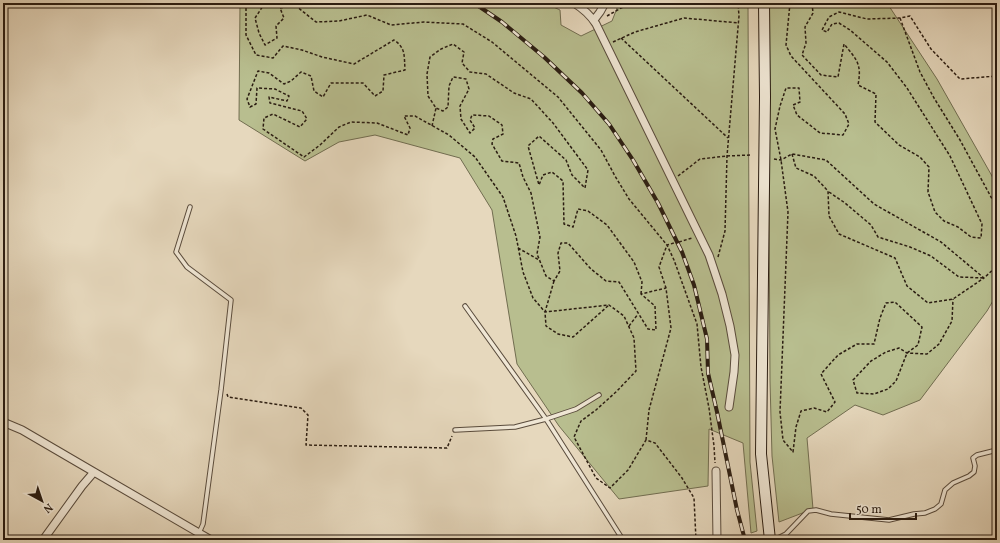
<svg xmlns="http://www.w3.org/2000/svg" width="1000" height="543" font-family="Vollkorn,serif">
	<style>
		.green { fill: #b8be8f; stroke: #716d50 }
		.lines { fill: none; stroke-linecap: round; stroke-linejoin: round }
		.service-casing { stroke: #594b3c; stroke-width: 5.5 }
		.minor-casing { stroke: #594b3c; stroke-width: 9 }
		.secondary-casing { stroke: #2a1c11; stroke-width: 12 }
		.path { stroke: #2a1c11; stroke-width: 1.5; stroke-dasharray: 3 2; stroke-linecap: butt }
		.service { stroke: #efe6d4; stroke-width: 3.5 }
		.minor { stroke: #efe6d4; stroke-width: 7 }
		.secondary { stroke: #efe6d4; stroke-width: 10 }
		.rail-casing { stroke: #2a1c11; stroke-width: 4 }
		.rail { stroke: #efe6d4; stroke-width: 2.5; stroke-dasharray: 8; stroke-linecap: butt }
	</style>
	<rect width="100%" height="100%" fill="#e6d8bd"/>
	<filter id="stains"><feTurbulence type="fractalNoise" baseFrequency=".005" numOctaves="4"/><feColorMatrix values="0 0 0 0 .2 0 0 0 0 .09 0 0 0 0 .02 0 0 0 .5 -.17"/></filter>
	<radialGradient id="worn" r=".72"><stop offset=".6" stop-color="#630" stop-opacity="0"/><stop offset="1" stop-color="#630" stop-opacity=".3"/></radialGradient>
	<!-- green -->
	<path class="green" d="M240,3H545L560,10L561,25L581,36L612,21L619,3H748L750,462L757,531L751,533L743,443L709,429L708,486L619,499L559,426L517,364L492,210L460,158L375,135L339,142L305,161L239,120Z
		M768,3H887L937,79L992,176L997,187V294L987,311L920,400L883,415L855,405L807,438L813,509L779,522L772,456L770,381Z"/>
	<g class="lines">
		<defs>
			<path id="service" d="M190,207L176,252L187,267L231,300L221,390L203,524L199,533
				M465,306L546,419L623,540
				M455,430L515,427L546,419L576,409L599,395
				M774,540L786,534L808,511L816,510L831,514L889,520L914,514L925,513L935,509L941,504L945,490L953,483L969,476L974,472L975,466L973,458L977,455L997,450"/>
			<path id="minor" d="M574,3C582,8 591,16 596,24L709,255L722,294L730,326L735,355L734,372L729,407
				M594,20L600,12L605,3
				M3,422L22,430L94,472
				M716,471L717,540
				M43,540L82,486L94,472L211,540"/>
			<path id="secondary" d="M764,3L765,97L761,454L770,540"/>
		</defs>
		<!-- service casing -->
		<use href="#service" class="service-casing"/>
		<!-- minor casing -->
		<use href="#minor" class="minor-casing"/>
		<!-- secondary casing -->
		<use href="#secondary" class="secondary-casing"/>
		<!-- path -->
		<path class="path" d="M246,3V35L256,55L273,58L283,46L302,50L322,57L354,64L394,40C406,48 404,56 405,70L384,75L383,91L375,96L363,83H331L323,97L314,91L311,76L301,72L291,81L284,84L269,73L258,71L247,99L250,107L256,104L257,88L275,89L289,96L287,101L269,97L270,103L302,111L307,119L300,127L273,114L264,118L263,129L304,157L320,145L339,127L351,122L377,123L408,135L410,128L404,116H415L449,135L475,157L503,197L516,236L523,272L533,298L545,312L609,305L624,316L634,338L636,371L617,391L596,410L581,421L574,437L596,478L610,488L628,470L646,440L655,443L682,478L694,498L696,540
			M265,3L255,18L259,33L265,45L277,38L276,26L284,18L280,8L296,6L316,22L339,21L367,15L391,25L424,22L463,24L492,42L558,97L601,150L615,176L629,199L667,245L674,260L697,324L701,367L709,408L714,446L715,463
			M790,3L786,45L791,56L845,114L849,124L843,135L820,133L797,115L793,105L800,102L799,88H786L780,106L775,129L781,160L788,212L780,412L783,440L793,452L796,427L801,411L814,408L827,412L835,402L821,374L838,355L857,344H874L880,318L886,303L895,302L922,327L918,345L907,353L896,381L888,389L874,394L857,393L853,380L871,361L886,352L899,348L907,353L927,354L939,344L952,321L953,299
			M812,3L813,13L805,27L806,43L802,55L821,75L838,77L844,44C857,60 862,64 858,85L876,94L875,122L899,145L920,157L929,167L928,192L935,212L944,221L958,227L971,237L981,238L982,224L950,156L907,88L887,62L850,30L839,23L832,24L827,32L822,30L829,17L839,12L867,19L900,18L910,16L931,49L960,79L997,76
			M607,16L621,8L636,3
			M900,18L920,72L934,98L960,140L997,208
			M621,38L728,138
			M613,42L635,32L684,18L739,23
			M432,126L436,108
			M792,154L796,168L814,176L828,191L829,216L839,234L895,258L907,286L928,303L953,299L984,278
			M774,159L781,160L792,154L826,160L874,204L941,242L984,278L997,266
			M678,176L700,159L727,156L750,155
			M829,192L845,203L871,225L878,237L910,247L931,256L959,277L984,278
			M679,242L692,238
			M518,248L539,260
			M718,257L725,231L727,156L739,16L738,3
			M554,281L545,312L546,326L558,334L573,337L609,305
			M641,294L642,282L634,262L607,225L588,211L578,209L573,227L564,224L563,181L552,172L543,175L539,185L528,146L539,136L566,160L572,175L585,188L588,170L553,123L531,99L514,93L486,74L470,72L462,63L464,52L453,44L441,49L430,57L427,74L428,96L436,108L443,111L448,107L449,86L453,77L466,79L469,89L460,106L461,119L470,133L475,128L470,120L472,115L489,116L502,125L503,134L493,139L492,144L502,161L519,163L523,177L531,193L540,237L537,254L546,276L554,281L560,271L558,253L561,243H568L591,269L606,281L619,282L648,329L656,330L655,306L641,294L666,288
			M629,326L638,314
			M227,394L228,397L301,408L308,415L306,445L447,448L452,436
			M646,440L649,410L671,328L666,288L659,267L667,245L674,243"/>
		<!-- service -->
		<use href="#service" class="service"/>
		<!-- minor -->
		<use href="#minor" class="minor"/>
		<!-- secondary -->
		<use href="#secondary" class="secondary"/>
		<defs>
			<path id="rail" d="M474,3L502,22L544,57L582,93L609,124L633,160L658,203L682,252L694,285L707,339L708,373L717,412L737,510L745,540"/>
		</defs>
		<!-- rail casing -->
		<use href="#rail" class="rail-casing"/>
		<!-- rail -->
		<use href="#rail" class="rail"/>
	</g>
	<!-- margin -->
	<rect width="1000" height="543" fill="none" stroke="#e6d8bd" stroke-width="16"/>
	<rect x="4" y="4" width="992" height="535" fill="none" stroke="#2a1c11" stroke-width="2"/>
	<rect x="8" y="8" width="984" height="527" fill="none" stroke="#2a1c11"/>
	<!-- north arrow -->
	<g transform="translate(42 501) rotate(140)" stroke="#efe6d4" stroke-width="3" paint-order="stroke">
	<path d="M0-3L7 15L0 10L-7 15Z" fill="#2a1c11"/>
	<text y="-6" font-size="11" font-weight="bold" text-anchor="middle" fill="#2a1c11">N</text>
	</g>
	<!-- scale -->
	<path d="M850 513v6h66v-6" fill="none" stroke="#2a1c11" stroke-width="2"/>
	<text x="856" y="513" font-size="12" fill="#2a1c11" stroke="#efe6d4" stroke-width="3" paint-order="stroke">50 m</text>
	<rect width="100%" height="100%" filter="url(#stains)"/>
	<rect width="100%" height="100%" fill="url(#worn)"/>
</svg>
